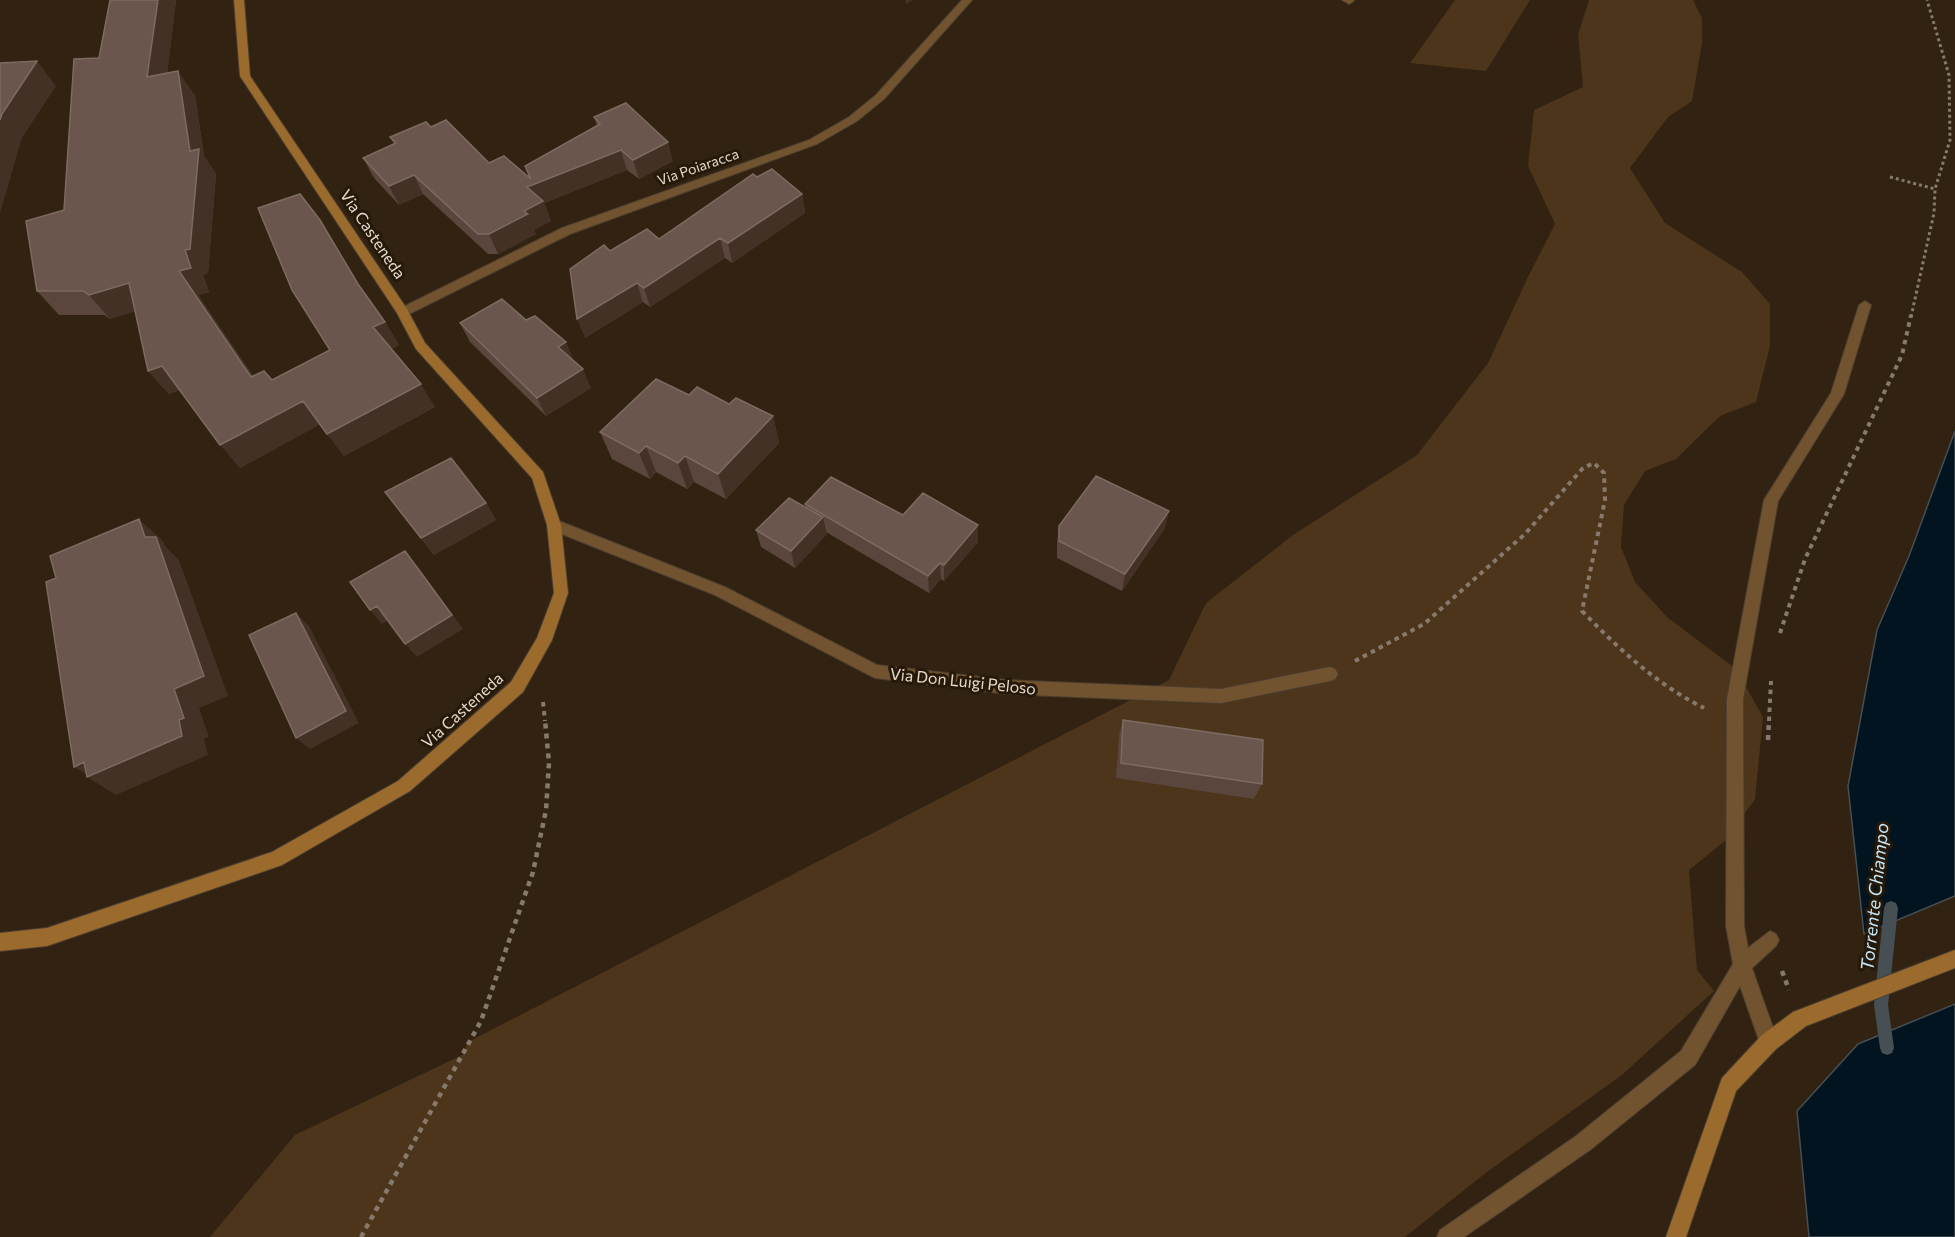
<svg xmlns="http://www.w3.org/2000/svg" width="1955" height="1237" font-family="Commissioner,sans-serif">
	<style>
		.green { fill: #4c351a }
		.water { fill: #02141f; stroke: #464f54; stroke-width: 1.5 }
		.lines { fill: none; stroke-linecap: round; stroke-linejoin: round }
		.stream { fill: #464f54; fill-rule: evenodd }
		.street-casing { stroke: #4d3f30; stroke-width: 2 }
		.secondary-casing { stroke: #4d3f30; stroke-width: 2 }
		.path-far2 { stroke: #877a6d; stroke-width: 3; stroke-dasharray: 3 3; stroke-linecap: butt }
		.path-far1 { stroke: #877a6d; stroke-width: 4; stroke-dasharray: 4.5 4.5; stroke-linecap: butt }
		.path { stroke: #877a6d; stroke-width: 4.5; stroke-dasharray: 5 5; stroke-linecap: butt }
		.street { fill: #71532f; fill-rule: evenodd }
		.secondary { fill: #9b6b2e; fill-rule: evenodd }
		.wall { fill: #5b463d }
		.shaded-wall { fill: #443125 }
		.building { fill: #6a564d; stroke: #7d6a61; stroke-width: 1.5 }
		.labels { text-anchor: middle; stroke-width: 6; stroke-linejoin: round; paint-order: stroke }
		.far-street-label { font-size: 14px; fill: #e3d9cf; stroke: #271908 }
		.street-label { font-size: 16px; fill: #e3d9cf; stroke: #271908 }
		.water-label { font-size: 18px; font-style: italic; fill: #c4e7fb; stroke: #271908 }
	</style>
	<rect width="100%" height="100%" fill="#312212"/>
	<!-- green -->
	<path class="green" d="M1455,0H1530L1486,71L1410,63Z
		M1589,0H1693L1702,18V43L1692,101L1668,117L1630,168L1665,223L1742,272L1770,304V346L1756,402L1720,416L1676,459L1645,471L1624,505L1621,547L1635,582L1667,617L1736,669L1763,717L1755,799L1726,840L1689,870L1697,970L1714,991L1622,1075L1487,1172L1405,1237H210L295,1135L462,1055L468,1042L1169,680L1206,603L1293,535L1417,455L1488,363L1528,277L1555,224L1528,166L1534,110L1583,87L1578,35Z"/>
	<!-- water -->
	<path class="water" d="M1955,431V896L1864,934L1848,786L1877,630L1909,556Z
		M1955,1004V1237H1809L1797,1111L1858,1044Z"/>
	<g class="lines">
		<!-- stream -->
		<path class="stream" d="M1891,901L1896,903L1898,908L1888,1005L1894,1048L1892,1053L1887,1055L1882,1053L1880,1048L1874,1005L1884,908L1886,903Z"/>
		<defs>
			<path id="street" d="M962,0H972L884,99L857,121L817,144L570,234L407,315H399L397,312L399,309L562,228L809,140L849,117L876,95Z
				M1342,0H1353L1354,1L1349,4Z
				M1865,301L1871,305L1844,394L1778,501L1743,699L1744,926L1748,948L1770,931L1776,934L1779,940L1776,946L1752,968L1778,1042L1776,1049L1769,1051L1762,1049L1740,986L1695,1065L1590,1150L1464,1237H1437L1440,1230L1576,1136L1681,1051L1733,964L1726,926L1727,699L1764,500L1831,393L1859,305Z
				M554,519L725,587L877,665L1007,680L1221,689L1330,667L1335,669L1338,674L1335,679L1330,681L1221,703L1007,694L875,678L715,595L549,529L547,525L549,521Z"/>
			<path id="secondary" d="M234,0H244L250,76L407,309L425,343L543,472L561,525L568,593L552,640L523,692L410,791L282,865L47,946L0,951V933L47,928L272,852L398,781L511,682L537,638L554,593L547,525L532,478L416,349L397,313L240,76Z
				M1955,950V968L1806,1026L1776,1049L1736,1091L1686,1237H1666L1722,1078L1762,1035L1793,1012Z"/>
		</defs>
		<!-- street casing -->
		<use href="#street" class="street-casing"/>
		<!-- secondary casing -->
		<use href="#secondary" class="secondary-casing"/>
		<!-- path-far2 -->
		<path class="path-far2" d="M1890,177L1935,189
			M1911,317L1934,213L1935,189L1950,140L1949,75L1927,0"/>
		<!-- path-far1 -->
		<path class="path-far1" d="M1780,633L1805,559L1902,355L1911,315
			M1355,661L1424,624L1525,534L1583,468L1594,463L1604,473L1605,500L1582,611C1619,649 1656,684 1704,708
			M543,702L545,721
			M1769,721L1771,681"/>
		<!-- path -->
		<path class="path" d="M1768,740L1769,720
			M1782,971L1789,990
			M361,1237L481,1021L533,872L546,810L549,763L545,720"/>
		<!-- street -->
		<use href="#street" class="street"/>
		<!-- secondary -->
		<use href="#secondary" class="secondary"/>
	</g>
	<!-- wall -->
	<path class="wall" d="M176,0L167,73L195,95L204,156L216,174L208,273L203,275L209,292L198,295L253,376L272,380L330,350L360,287L385,322L399,345L391,349L435,407L344,456L320,424L240,468L180,390L169,394L148,371L135,311L110,319L104,315H59L37,291L64,210L99,58Z
		M594,117L673,161L639,179L627,170L544,203L551,221L534,230L536,234L498,254H488L423,194L399,205L374,178L363,158L394,144L390,137L431,127L489,163L529,178L525,166L597,126Z
		M757,177L802,194L805,213L732,263L725,258L650,307L643,302L585,338L610,251L659,239Z
		M526,320L574,361L591,388L546,416L470,342L460,323Z
		M689,395L729,404L773,416L779,443L726,499L694,482L687,489L656,472L650,479L612,459L600,432Z
		M385,492L486,503L496,520L434,555Z
		M805,504L903,515L978,542L944,581L941,579L929,593L826,532L827,534L795,568L761,547L756,530L806,507Z
		M1059,526L1165,528L1122,591L1057,558V543Z
		M1123,720L1262,784L1254,799L1116,778L1119,736Z"/>
	<!-- shaded-wall -->
	<path class="shaded-wall" d="M158,0H176L164,102L147,77Z
		M905,0H913L906,4Z
		M37,61L56,86L22,138L0,213V120L2,114Z
		M178,71L195,95L204,156L216,174L208,273L203,275L209,292L198,295L269,401L251,377L179,271L185,250L190,151Z
		M668,142L673,161L639,179L633,160Z
		M621,150L627,170L544,203L551,221L534,230L536,234L498,254L489,234L524,211L527,187Z
		M414,175L423,194L399,205L389,186Z
		M802,194L805,213L732,263L728,243Z
		M720,238L725,258L650,307L644,288Z
		M129,283L149,307L110,319L89,295Z
		M637,283L643,302L585,338L577,319Z
		M385,322L399,345L388,350L373,327Z
		M566,342L574,361L558,347Z
		M162,366L182,389L169,394L148,371Z
		M583,369L591,388L546,416L537,398Z
		M421,384L435,407L344,456L327,434Z
		M303,401L321,424L240,468L220,445Z
		M773,416L779,443L726,499L718,474Z
		M646,446L656,472L650,479L639,453Z
		M685,456L694,482L687,489L678,463Z
		M486,503L496,520L434,555L421,538Z
		M1169,511L1165,528L1122,591L1125,574Z
		M823,517L827,534L795,568L791,551Z
		M139,519L163,541L165,546L179,560L228,696L199,708L209,737L204,739L208,755L116,795L87,777L90,776L74,767L179,720L174,689L145,537Z
		M978,525V542L944,581V565Z
		M940,563L941,579L929,593L928,576Z
		M417,565L463,629L417,657L405,644Z
		M377,606L389,620L382,624L370,610Z
		M296,613L309,626L359,723L310,749L296,738Z"/>
	<!-- building -->
	<path class="building" d="M110,0H158L147,77L178,71L190,151L199,149L190,249L185,250L191,268L179,271L251,377L264,371L272,380L330,350L292,290L258,208L300,194L320,220L358,284L385,322L373,327L421,384L327,434L303,401L220,445L162,366L148,371L129,283L89,295L83,291H37L26,221L64,210L74,59L99,58Z
		M37,61L2,114L0,120V63Z
		M626,103L668,142L633,160L621,150L527,187L543,201L524,211L528,214L489,234H478L414,175L389,186L363,158L396,143L390,137L426,122L431,127L446,120L489,163L504,156L531,179L525,166L600,124L594,117Z
		M772,169L802,194L728,243L720,238L644,288L637,283L577,319L570,269L604,245L610,251L647,229L659,239L753,174L757,177Z
		M502,299L526,320L535,316L566,342L558,347L583,369L537,398L460,323Z
		M656,379L689,395L697,387L729,404L736,398L773,416L718,474L685,456L678,463L646,446L639,453L600,432Z
		M451,458L486,503L421,538L385,492Z
		M1096,476L1169,511L1125,574L1059,541V526Z
		M831,477L903,515L923,493L978,525L944,565L940,563L928,576L805,504Z
		M789,498L823,517L791,551L756,530Z
		M139,519L145,537H156L204,676L174,689L184,718L179,720L182,736L87,777L84,762L74,767L46,582L56,578L50,556Z
		M405,551L452,615L405,644L377,606L370,610L350,582Z
		M296,613L346,711L296,738L249,635Z
		M1123,720L1263,740L1262,784L1121,763Z"/>
	<g class="labels">
		<!-- far-street labels -->
		<g class="far-street-label">
			<text transform="translate(698 167) rotate(-19)" y="5">Via Poiaracca</text>
		</g>
		<!-- street labels -->
		<g class="street-label">
			<text transform="translate(373 234) rotate(56)" y="6">Via Casteneda</text>
			<text transform="translate(963 681) rotate(6)" y="6">Via Don Luigi Peloso</text>
			<text transform="translate(462 710) rotate(-42)" y="6">Via Casteneda</text>
		</g>
		<!-- water labels -->
		<g class="water-label">
			<text transform="translate(1875 897) rotate(-84)" y="6">Torrente Chiampo</text>
		</g>
	</g>
</svg>
